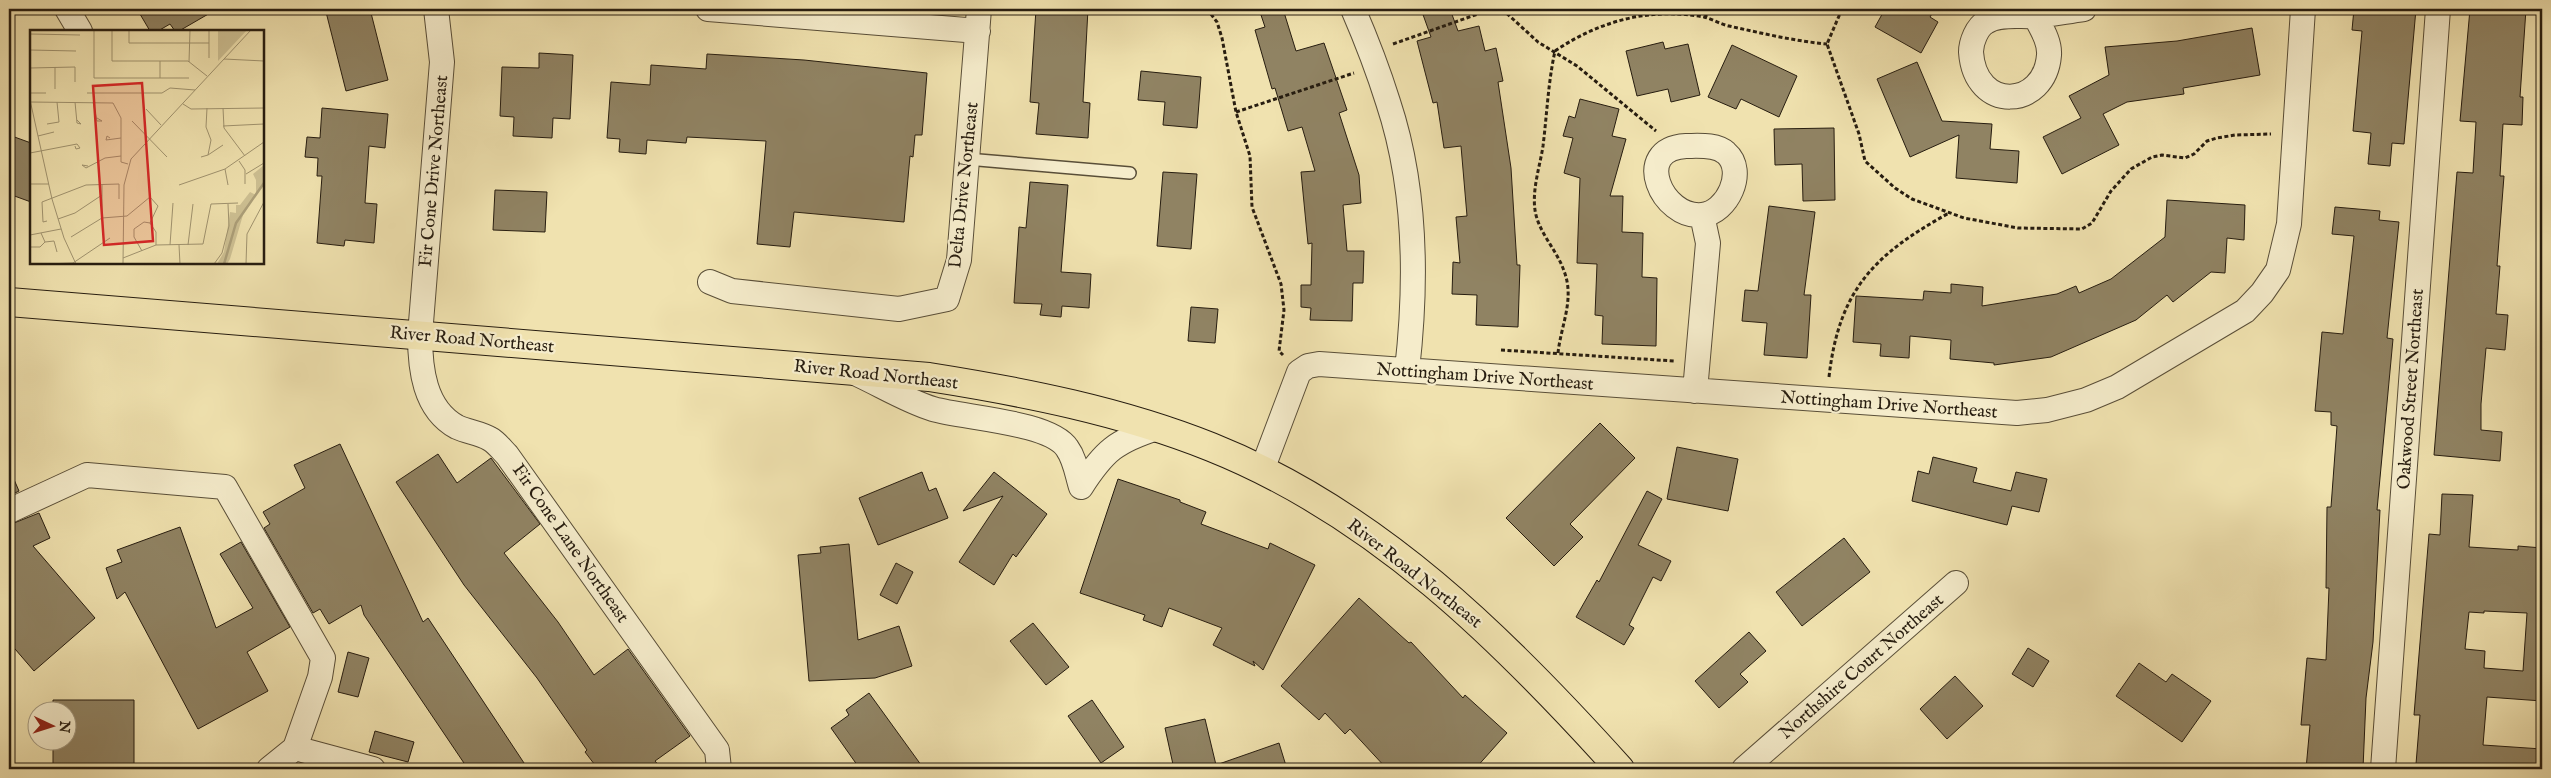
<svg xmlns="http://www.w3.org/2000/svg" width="2551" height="778" font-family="'IM FELL English',serif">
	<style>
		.building { fill: #908363; stroke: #271d10; fill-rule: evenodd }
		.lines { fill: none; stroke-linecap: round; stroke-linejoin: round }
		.service-casing { stroke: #594e38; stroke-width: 14 }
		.minor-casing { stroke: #594e38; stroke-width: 26 }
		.primary-casing { stroke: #271d10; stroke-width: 30 }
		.path { stroke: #271d10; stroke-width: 3; stroke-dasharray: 4 2.5; stroke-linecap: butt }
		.service { stroke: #f5eccb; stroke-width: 11 }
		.minor { stroke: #f5eccb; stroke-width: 24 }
		.primary { stroke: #f0e2af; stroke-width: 28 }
		.labels { text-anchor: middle; stroke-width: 4.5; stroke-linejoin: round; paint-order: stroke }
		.street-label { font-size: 18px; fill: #271d10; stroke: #f5eccb }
		.inset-river { fill: none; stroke: #ac9f79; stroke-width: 2.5 }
		.inset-road { fill: none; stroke: #a0936f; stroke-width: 1 }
		.view { fill: #d62828; fill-opacity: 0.15; stroke: #d62828; stroke-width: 2.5 }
		.inset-edge { fill: none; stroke: #271d10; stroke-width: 2.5 }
	</style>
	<rect width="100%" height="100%" fill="#f0e2af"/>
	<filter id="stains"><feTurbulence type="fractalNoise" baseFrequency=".004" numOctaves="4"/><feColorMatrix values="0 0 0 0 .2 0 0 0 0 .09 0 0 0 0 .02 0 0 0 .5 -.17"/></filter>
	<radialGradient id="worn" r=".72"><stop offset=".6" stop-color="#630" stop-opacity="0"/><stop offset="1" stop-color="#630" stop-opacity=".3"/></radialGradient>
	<!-- building -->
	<path class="building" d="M137,9H217L179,31H175L170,24L158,31H150Z
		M338,9H370L388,80L346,91L326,12Z
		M1036,9H1088L1083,102L1090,103L1088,138L1036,134L1039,103L1030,102Z
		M1259,9H1283L1296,51L1324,43L1347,110L1339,113L1359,175L1361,203L1343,205L1347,251H1364L1363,283H1353L1352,321L1310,320L1311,308L1301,307V285H1311L1312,243L1308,244L1301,172L1315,171L1302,127L1288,131L1275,88L1272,89L1255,30L1265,27Z
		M1421,9H1450L1458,31L1479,26L1485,51L1496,48L1503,81L1498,82L1511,168L1517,265H1520L1518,327L1476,325L1477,295L1452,294L1453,262L1460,263L1456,217L1467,216L1461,146L1444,148L1437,102L1433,103L1417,41L1431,37Z
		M1885,9H1935L1930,17L1938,22L1921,53L1875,27Z
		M2354,9H2416L2404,144L2392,143L2390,166L2368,164L2371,133L2353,131L2362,31L2352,30Z
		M2470,9H2526L2520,97H2523L2522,125L2503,124L2500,176H2504L2497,266H2500L2496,314L2508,315L2505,350L2486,348L2481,404V430L2502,432L2500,461L2434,455L2457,172L2473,173L2476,122L2460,121Z
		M2252,28L2260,75L2183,88L2184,94L2127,102L2103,114L2119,145L2062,174L2043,137L2081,118L2069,96L2109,75L2105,47L2177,41Z
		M1663,42L1665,49L1688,44L1700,95L1671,102L1668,89L1637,96L1626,51Z
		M1732,45L1797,76L1779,117L1741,99L1736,109L1708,97Z
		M539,53L573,55L570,119L553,118L552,138L513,136L514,117L500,116L502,67L539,68Z
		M707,54L804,60L927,73L922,135H915L913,157L910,156L904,222L794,212L790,247L757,244L766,141L687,137L686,143L647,140L646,154L619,152L620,139L607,138L611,82L650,85L651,65L706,69Z
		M1917,62L1942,121L1992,124L1990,149L2019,151L2017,183L1956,178L1959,135L1910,157L1877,79Z
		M1141,71L1201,77L1197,128L1163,125L1165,102L1138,100Z
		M1580,99L1619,109L1612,136L1626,139L1610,196H1623L1622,232L1643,233L1642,277L1657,278L1656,346L1602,344L1603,316L1595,315L1597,264L1577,263L1580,178L1564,173L1573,138L1563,136L1569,116L1575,118Z
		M322,108L388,114L385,148L369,146L365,203L377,204L374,243L345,240L344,246L317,243L322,176H317L318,158L305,157L307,137L320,138Z
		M1834,128L1835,200L1803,201L1802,164L1775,165L1774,129Z
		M9,135L31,143V202L9,194Z
		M1163,172L1197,174L1191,249L1157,246Z
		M1030,182L1068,185L1061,272L1091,274L1089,308L1062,306L1061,317L1040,315L1042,304L1014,303L1019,227L1026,228Z
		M495,190L547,192L545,232L493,230Z
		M2167,200L2245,205L2244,240L2227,238L2225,273L2211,272L2173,302L2167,295L2136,320L2051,357L1994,365V363L1950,359L1951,340L1910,336L1909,358L1880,356L1881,344L1853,342L1856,296L1923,300L1924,291L1951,293V284L1983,287L1982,306L2057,294L2076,286L2079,293L2111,279L2165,237Z
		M1769,206L1815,212L1804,295H1811L1807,358L1764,355L1767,323L1742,321L1745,290L1758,291Z
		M2335,207L2380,211L2379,220L2399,222L2387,338L2393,339L2377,510H2380L2373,642L2366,698L2363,769H2306L2310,725H2301L2307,658L2326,660L2329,588H2326L2327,507H2331L2337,426L2331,425V412L2315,411L2322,332L2343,334L2354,236L2332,234Z
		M1191,307L1218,309L1215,343L1188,341Z
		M1600,423L1635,458L1570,524L1583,537L1554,566L1506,518Z
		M340,444L423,622L428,618L528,769H468L364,615L361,605L329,624L320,609L313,613L264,528L270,524L263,512L305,488L294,465Z
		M1677,447L1738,459L1728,511L1667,499Z
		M438,454L457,483L491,458L540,524L504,553L558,622L594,675L628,649L690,736L655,761L662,769H598L585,752L587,750L537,678L464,585L396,482Z
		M1933,457L1977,468L1973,482L2011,491L2016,472L2047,479L2039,512L2012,506L2007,525L1912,501L1918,471L1929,474Z
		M9,468L19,491L9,496Z
		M922,472L929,491L936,488L948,518L878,545L859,498Z
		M994,472L1047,514L1016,557L1013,554L994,585L959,562L1003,496L963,511Z
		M1118,479L1180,500V502L1206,512L1201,524L1268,549L1270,543L1315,565L1263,670L1253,661L1255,666L1213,645L1222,628L1169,608L1162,627L1143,620L1145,615L1080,593Z
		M1647,491L1662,499L1638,545L1671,561L1661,581L1653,577L1629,625L1634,628L1624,645L1576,617L1597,580L1599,582Z
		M2442,494L2473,495L2469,547L2518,550V546L2542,548V701L2487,697L2483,745L2542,749V769H2483L2416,764L2420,715H2414L2429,534L2440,535ZM2484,611L2527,613L2523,671L2484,668L2485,651L2465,649L2469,612L2484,613Z
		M39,513L50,538L33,546L95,618L34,671L9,642V525Z
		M180,527L216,628L253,608L220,554L241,542L290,627L247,652L268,691L198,729L125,592L117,599L106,568L122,562L117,550Z
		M1844,538L1870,572L1802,626L1776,592Z
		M849,544L858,640L899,626L912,666L875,678L809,681L798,555L821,553L820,547Z
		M896,563L913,572L897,604L880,595Z
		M1359,598L1409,643L1411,642L1463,698L1465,695L1507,733L1475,769H1387L1350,729L1345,734L1325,713L1319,720L1281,686Z
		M1033,623L1069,667L1046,685L1010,641Z
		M1749,632L1766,651L1740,674L1748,682L1719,708L1695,681Z
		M2028,648L2049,661L2033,687L2012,674Z
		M348,652L369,658L358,697L338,692Z
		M2139,663L2166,682L2172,674L2211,701L2182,742L2116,696Z
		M1955,676L1983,706L1947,739L1920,709Z
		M869,693L924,769H860L831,728L849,715L846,710Z
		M53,700H134V764L123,769H53V740H68V710H53Z
		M1092,700L1124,747L1101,763L1068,716Z
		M1205,719L1216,765L1279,743L1287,769H1174L1165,728Z
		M375,731L414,742L408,762L369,752Z"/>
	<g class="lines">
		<defs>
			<path id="service" d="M967,159L1130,173"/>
			<path id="minor" d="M67,9L80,31
				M436,9L442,62L420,335C420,368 424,409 457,427C468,432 480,433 490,439C496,442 502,450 507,455L717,750L719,769
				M708,9L978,31
				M1353,9C1366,39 1378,70 1388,102C1416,186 1417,283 1407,370
				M2035,16C2041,28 2050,41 2049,55C2045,109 1975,113 1971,52C1971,42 1977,27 1986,22C1999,13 2020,17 2035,16C2051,15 2068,11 2084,9
				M1686,146C1698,146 1716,144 1726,153C1747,171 1727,213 1702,215C1662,219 1631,149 1686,146Z
				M710,282L732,291L899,309L947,299L959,260L979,9
				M857,374C881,385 907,401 933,409C964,418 1050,422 1067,448C1075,459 1077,474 1081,487
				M1695,391L1708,243L1702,215
				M1262,470L1299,372L1308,366L1319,364L2017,413L2047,410L2086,400L2117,387L2245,311L2262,293L2278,270L2289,224L2303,9
				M1081,487C1104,451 1116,441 1157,428
				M9,511L87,475L225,487L323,658L320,677L295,748L269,769
				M295,748L373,769
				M1744,769L1956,583
				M2383,769L2438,9"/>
			<path id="primary" d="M9,302L929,377C1024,392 1121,411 1211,447C1376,513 1503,639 1620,769"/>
		</defs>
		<!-- service casing -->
		<use href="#service" class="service-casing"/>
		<!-- minor casing -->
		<use href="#minor" class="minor-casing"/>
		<!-- primary casing -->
		<use href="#primary" class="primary-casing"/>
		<!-- path -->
		<path class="path" d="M1207,9L1217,22L1222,38L1236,112L1250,156L1252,207L1281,284L1284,310L1279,351L1283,355
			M1502,9L1538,42L1577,66L1656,131
			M1842,9L1827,44L1859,134L1865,161L1895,188L1912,199L1964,218L2018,228L2082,229L2092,223L2111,191L2131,169L2152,157L2162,155L2185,158L2194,154L2207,141L2217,138L2235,135L2271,134
			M1706,17V9
			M1393,44L1492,9
			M1236,112L1354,73
			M1501,350L1674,361
			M1558,353C1561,325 1575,299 1564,271C1557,250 1538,232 1535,210C1532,189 1540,166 1543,146C1547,114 1548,83 1555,51C1599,21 1650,7 1704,17C1712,19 1720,24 1729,26C1761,33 1794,41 1827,44
			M1829,377C1839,289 1875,254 1949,213"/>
		<!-- service -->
		<use href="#service" class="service"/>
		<!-- minor -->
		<use href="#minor" class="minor"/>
		<!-- primary -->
		<use href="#primary" class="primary"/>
	</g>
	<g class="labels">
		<!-- street labels -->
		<g class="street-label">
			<text transform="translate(433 171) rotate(-85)" y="6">Fir Cone Drive Northeast</text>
			<text transform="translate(963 185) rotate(-84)" y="6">Delta Drive Northeast</text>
			<text transform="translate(472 339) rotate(5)" y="6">River Road Northeast</text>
			<text transform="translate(876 374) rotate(6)" y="6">River Road Northeast</text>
			<text transform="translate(1485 376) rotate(4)" y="6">Nottingham Drive Northeast</text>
			<text transform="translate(2410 389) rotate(-86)" y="6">Oakwood Street Northeast</text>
			<text transform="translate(1889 404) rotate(4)" y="6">Nottingham Drive Northeast</text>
			<text transform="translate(571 543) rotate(55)" y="6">Fir Cone Lane Northeast</text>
			<text transform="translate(1415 573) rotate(38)" y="6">River Road Northeast</text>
			<text transform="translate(1861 666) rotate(-41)" y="6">Northshire Court Northeast</text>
		</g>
	</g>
	<!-- overview -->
	<g transform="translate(30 30)">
		<rect width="234" height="234" fill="#f0e2af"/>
		<path d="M188,0H217L188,31ZM234,135V154L226,164V150L223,144ZM220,162L226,165L213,185L200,229L197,234H187L194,222L200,182L206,183V175H210Z" fill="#cec194"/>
		<path class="inset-river" d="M194,234L206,193L234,153"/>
		<path class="inset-road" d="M64,0V48H159M82,0V31H158L177,46M99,0V13H179M179,0V28M0,4L50,5M0,20L46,21M194,29L234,31M159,32L160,0M25,37V59M0,38L45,37V52M130,48V31M0,63H16M57,63H132L140,58L165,60M0,70L22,169L34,208L46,234M0,72L83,73L91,88V132L98,134M45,72L47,93L51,94L47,90M63,72L67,91H72L67,88M153,74L161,79L234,78M193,78L194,98L215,126M116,79L131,95M102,91L137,127M17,94L29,92L27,72M193,96L234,94M8,106L24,102M80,108L77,106L76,110L91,108M0,123L47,114L50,118L46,119L45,116M178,125L193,115M171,127L178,125L181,110L176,97L177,78M209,131L215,140V154M58,136L52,135L56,138L75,128L91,126M195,139L198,155M216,144L234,133M0,154H19M149,155L195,139L234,112M72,188V154M28,189L45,183L72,165M17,191L13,192L12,172L56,155L89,154V169M11,203L15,212L24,211L27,222M0,205L31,199M41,207L72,188L97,186L120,167L128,176L120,193M140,215L143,173M149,215L150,234M158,215L163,174M0,217H10L15,212M112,221L104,207V199L114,192L120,193L126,202V215M93,228L126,215L173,214L181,174L208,173M14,234L43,233L80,208M93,234L94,155L101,129L221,0M184,234L192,223L199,196L198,174M216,234L217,204L234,172"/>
		<path class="view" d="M112,53L123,211L74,215L63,56Z"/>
		<rect width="234" height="234" class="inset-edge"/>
	</g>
	<!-- margin -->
	<rect width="2551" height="778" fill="none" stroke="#f0e2af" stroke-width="30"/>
	<rect x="10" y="10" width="2531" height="758" fill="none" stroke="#271d10" stroke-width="2.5"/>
	<rect x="15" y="15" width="2521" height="748" fill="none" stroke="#271d10"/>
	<!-- north arrow -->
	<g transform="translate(52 726) rotate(94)"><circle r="24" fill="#f5eccb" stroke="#a39980"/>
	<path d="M0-4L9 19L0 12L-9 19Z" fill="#8f2418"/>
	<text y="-8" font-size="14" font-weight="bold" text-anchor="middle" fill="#271d10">N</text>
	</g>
	<rect width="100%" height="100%" filter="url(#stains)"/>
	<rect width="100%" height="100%" fill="url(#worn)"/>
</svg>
